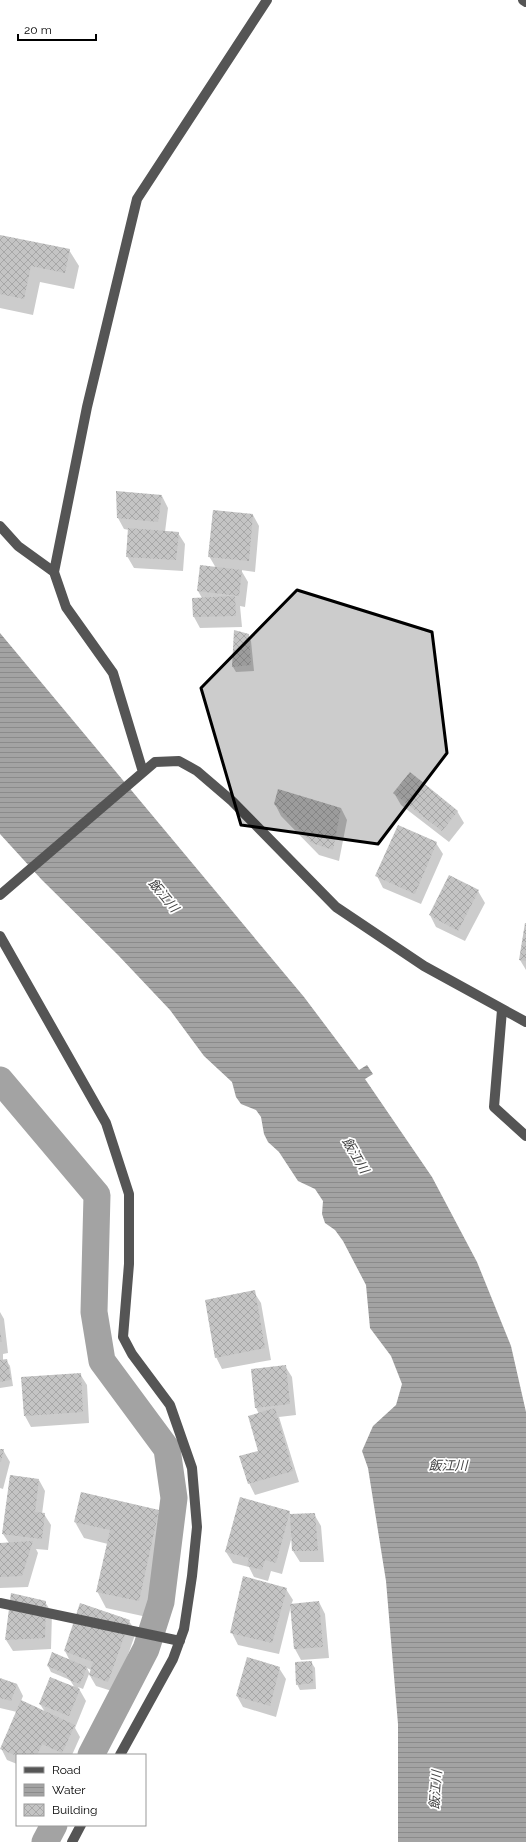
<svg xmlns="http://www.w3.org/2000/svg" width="526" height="1842" font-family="Raleway,'Noto Sans JP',sans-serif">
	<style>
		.water { fill: url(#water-rules) }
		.shadow { fill: #0003; fill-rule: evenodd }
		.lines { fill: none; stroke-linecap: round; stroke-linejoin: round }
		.canal { stroke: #a3a3a3; stroke-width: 27 }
		.building { fill: url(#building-cross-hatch) }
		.minor { stroke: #555; stroke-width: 10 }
		.marked { fill: #000; fill-opacity: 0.2; stroke: #000; stroke-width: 3; stroke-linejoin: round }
		.labels { text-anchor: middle; stroke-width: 3.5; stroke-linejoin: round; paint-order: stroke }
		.water-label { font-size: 13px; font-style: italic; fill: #444; stroke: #fff }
	</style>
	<defs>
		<pattern id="water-rules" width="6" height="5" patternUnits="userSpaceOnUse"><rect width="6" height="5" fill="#a3a3a3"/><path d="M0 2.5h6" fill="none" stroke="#8b8b8b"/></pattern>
		<pattern id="building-cross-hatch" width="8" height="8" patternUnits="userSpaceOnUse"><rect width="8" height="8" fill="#c4c4c4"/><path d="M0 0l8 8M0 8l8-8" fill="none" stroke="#a7a7a7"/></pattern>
	</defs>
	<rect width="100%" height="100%" fill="#fff"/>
	<!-- water -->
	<path class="water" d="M0,633L304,997L359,1070L367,1065L373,1074L365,1079L432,1177L477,1262L511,1346L526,1412V1842H398V1724L386,1581L368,1468L362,1451L373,1426L396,1405L402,1384L391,1356L370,1328L366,1285L343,1241L335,1230L325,1223L322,1214L323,1201L315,1189L298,1181L279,1152L268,1142L264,1134L261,1117L256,1110L241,1104L236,1097L232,1082L204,1056L170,1010L118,955L42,880L0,834Z"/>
	<!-- shadow -->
	<path class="shadow" d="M0,236L69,250L79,266L74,289L40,282L33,315L0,308Z
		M162,496L168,508L165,532L178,533L185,544L183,571L134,568L127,556L129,530L124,529L118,518Z
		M253,515L259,526L255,572L241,570L248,582L245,607L240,606L242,627L200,628L194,617L202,598L198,591L201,566L216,568L209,556Z
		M248,635L251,641L254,671L236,672L233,667Z
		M394,793L457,811L464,823L449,842L401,805Z
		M275,804L341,808L347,820L339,861L319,855L281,816Z
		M436,843L443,854L421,904L383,888L377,876Z
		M478,891L485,903L465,941L436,927L430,915Z
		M526,924V970L520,960Z
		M254,1292L261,1303L271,1360L222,1369L216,1357Z
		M0,1312L4,1319L8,1353L3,1354V1361L6,1360L10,1366L13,1386L0,1388Z
		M285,1366L292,1377L296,1415L279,1417L299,1482L255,1495L249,1483L260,1452L259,1414L256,1408Z
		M80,1374L87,1385L89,1423L31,1427L25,1416L22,1378Z
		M0,1450H3L10,1462L3,1489L0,1488Z
		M39,1480L45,1491L42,1514H44L51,1525L48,1550L36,1549L38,1553L28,1587L0,1588V1544L9,1543L3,1534Z
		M159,1511L168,1527L147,1617L106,1608L97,1591L108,1544L84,1538L75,1522Z
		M289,1512L291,1515L314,1514L321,1526L324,1562H300L293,1551L292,1536L282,1574L271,1571L268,1581L254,1577L249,1567L233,1563L226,1552Z
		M286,1589L293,1600L291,1605L319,1602L325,1614L329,1658L301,1660L295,1649L291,1606L279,1654L238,1645L232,1633Z
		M45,1602L52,1613L51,1649L13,1651L6,1640Z
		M81,1604L129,1621L136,1632L115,1692L96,1686L89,1674L83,1689L78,1687L86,1701L75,1728L80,1737L72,1755H17V1764L7,1760L1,1748L17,1712L0,1708V1679L17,1684L23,1696L21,1701L45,1712L40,1704L75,1688L70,1680L51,1672L48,1666L53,1654L70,1661L65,1651ZM87,1668L91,1670L90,1674Z
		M311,1662L315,1668L316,1689L300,1690L297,1684Z
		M279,1668L286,1679L276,1717L243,1707L237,1696Z"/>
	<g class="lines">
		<!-- canal -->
		<path class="canal" d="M0,1080L97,1195L94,1312L102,1361L167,1449L174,1498L161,1602L146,1649L91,1755
			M45,1842L54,1825"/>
	</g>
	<!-- building -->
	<path class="building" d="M0,235L70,249L65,273L31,266L24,299L0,294Z
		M116,491L162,495L158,522L117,518Z
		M213,510L253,514L249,561L208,557Z
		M128,528L179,532L176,560L126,557Z
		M200,565L242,570L239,596L197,591Z
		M235,596L236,616L193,617L192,598Z
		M234,630L249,634L251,665L232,667Z
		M410,772L458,811L442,831L393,793Z
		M278,789L341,808L333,850L312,843L274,804Z
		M398,825L437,842L415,894L375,876Z
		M449,875L479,890L458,931L429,915Z
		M525,923H526V961L519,960Z
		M255,1290L265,1348L215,1358L205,1300Z
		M0,1331L2,1342H0Z
		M7,1359L11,1380L0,1382V1360Z
		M286,1365L290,1404L255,1408L251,1369Z
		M81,1373L83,1412L24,1416L21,1377Z
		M275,1408L293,1471L248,1484L239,1456L258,1451L248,1416Z
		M0,1449H4L1,1462H0Z
		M10,1475L39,1479L35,1512L45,1513L42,1539L2,1534Z
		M81,1492L159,1510L139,1601L96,1592L110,1530L74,1522Z
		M240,1497L290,1511L276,1563L265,1560L262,1570L247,1566L249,1558L225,1552Z
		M315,1513L318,1551H292L290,1514Z
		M33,1541L22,1576L0,1577V1543Z
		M243,1576L287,1588L272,1643L230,1633Z
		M11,1593L46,1601L45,1638L5,1640Z
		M319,1601L323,1647L294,1649L290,1604Z
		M80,1603L130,1620L108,1682L89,1675L93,1662L64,1651Z
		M52,1652L87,1667L80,1684L69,1680L66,1674L47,1666Z
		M247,1657L280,1667L270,1706L236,1696Z
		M312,1661L313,1683L296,1685L295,1662Z
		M50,1677L80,1689L69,1716L39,1704Z
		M0,1678L17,1684L11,1701L0,1698Z
		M21,1700L75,1725L62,1753L42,1744L37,1755L17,1756L0,1749Z"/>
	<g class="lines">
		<!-- minor -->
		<path class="minor" d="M523,0L526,2
			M0,526L18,546L54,572L66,607L113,673L143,772
			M54,572L87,407L137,199L267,0
			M0,895L155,762L179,761L197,771L232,801L336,907L424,966L526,1022
			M0,936L106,1123L129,1194V1264L123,1337L132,1354L170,1405L192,1468L197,1527L192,1576L184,1629L173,1659L120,1755
			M502,1010L494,1107L526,1136
			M0,1603L180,1641
			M72,1842L81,1825"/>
	</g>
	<!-- marked area -->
	<path class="marked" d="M297,590L432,632L447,753L378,844L241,825L201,688Z"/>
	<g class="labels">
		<!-- water labels -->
		<g class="water-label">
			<text transform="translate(164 895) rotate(50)" y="5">飯江川</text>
			<text transform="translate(356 1155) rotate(59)" y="5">飯江川</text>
			<text x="448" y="1470">飯江川</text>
			<text transform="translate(435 1790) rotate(-86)" y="5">飯江川</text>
		</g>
	</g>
	<!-- legend -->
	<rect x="16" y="1754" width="130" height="72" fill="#ffffff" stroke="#999999"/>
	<rect x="24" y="1767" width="20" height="6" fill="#555555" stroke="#999999"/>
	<text x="52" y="1774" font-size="12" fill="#000000">Road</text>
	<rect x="24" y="1784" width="20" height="12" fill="url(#water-rules)" stroke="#999999"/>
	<text x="52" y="1794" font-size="12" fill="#000000">Water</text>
	<rect x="24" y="1804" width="20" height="12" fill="url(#building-cross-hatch)" stroke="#999999"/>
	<text x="52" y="1814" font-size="12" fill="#000000">Building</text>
	<!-- scale -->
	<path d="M18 34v6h78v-6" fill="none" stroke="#000000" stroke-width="2"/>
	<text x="24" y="34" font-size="12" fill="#000000" stroke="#ffffff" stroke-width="3" paint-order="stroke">20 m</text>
</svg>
